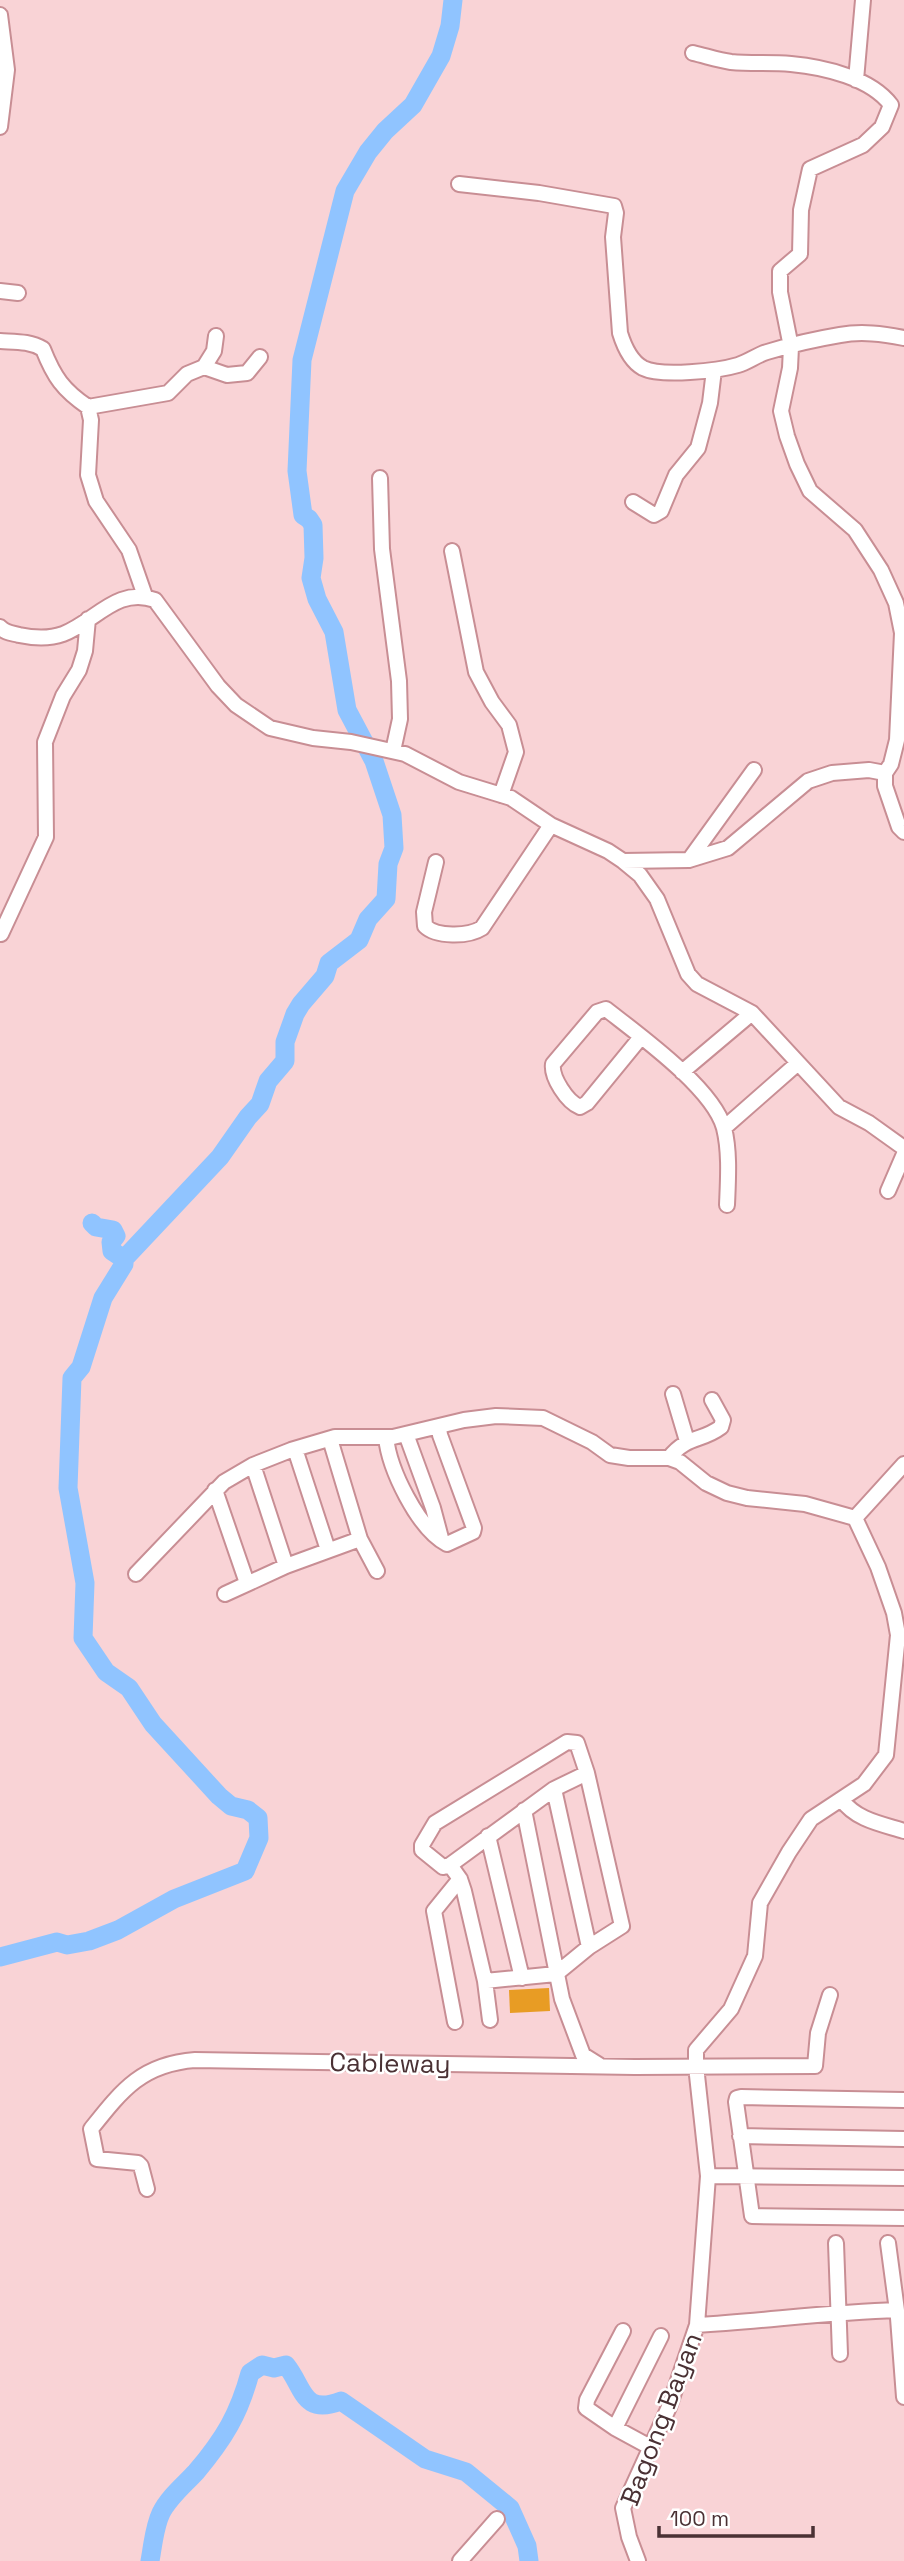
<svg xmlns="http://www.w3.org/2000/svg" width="904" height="2561" font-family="'Space Grotesk',sans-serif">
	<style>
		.green { fill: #e89c24 }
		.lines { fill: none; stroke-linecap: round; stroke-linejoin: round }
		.river { stroke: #90c4ff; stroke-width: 19 }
		.minor-casing { stroke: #c88e94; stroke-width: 18 }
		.minor { stroke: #fff; stroke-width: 14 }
		.labels { text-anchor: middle; stroke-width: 5; stroke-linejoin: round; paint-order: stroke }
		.street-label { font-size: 26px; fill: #4a3134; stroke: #fff }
	</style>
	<rect width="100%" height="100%" fill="#f9d3d6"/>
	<!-- green -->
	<path class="green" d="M549,1988L550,2011L510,2013L509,1990Z"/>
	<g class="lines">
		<!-- river -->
		<path class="river" d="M124,1259L220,1157L248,1117L260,1104L268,1081L285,1061V1042L295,1014L301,1004L325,976L329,963L359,940L368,919L386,899L388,864L394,848L392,815L374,761L347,710L334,632L317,599L311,578L314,558L313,525L309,519L303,515L297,471L302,360L345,191L368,152L385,131L413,105L441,56L450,26L453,0
			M0,1957L57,1942L67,1945L89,1941L118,1930L174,1899L245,1871L259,1838L258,1818L248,1810L231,1806L219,1796L153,1724L129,1688L106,1672L83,1638L85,1583L68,1488L72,1378L81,1367L103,1298L124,1264V1259L112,1251L111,1242L116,1236L113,1230L96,1227L92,1223
			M150,2561C153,2545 154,2528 161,2513C169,2497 184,2485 196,2472C224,2439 239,2414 250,2373L262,2365L274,2368L286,2365C304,2387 302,2416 341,2401L425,2459L466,2472L510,2508L527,2546L529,2561"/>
		<defs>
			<path id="minor" d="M0,15L7,70L0,127
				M693,53C706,56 718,60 731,62C751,64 771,62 791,64C824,67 871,78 891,105L882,127L863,145L810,169L801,210L800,254L780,271V292L791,347L790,368L781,411L787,436L797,464L810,491L855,530L881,570L896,603L902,633L897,740L891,764L885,773V786L899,827L904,832
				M856,80L863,0
				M459,184L539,193L614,206L616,213L613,237L620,333C624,346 630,361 643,368C661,377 718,371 738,365C748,362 757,355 767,352C790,345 816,339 840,335C862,331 883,334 904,338
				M0,291L18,293
				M0,341C15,342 30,341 43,349C54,377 63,390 88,407L168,393L187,374L204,367L227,375L247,373L260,357
				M204,367L214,351L216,336
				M88,407L91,420L88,475L96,501L129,550L145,596
				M380,478L382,549L399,681L400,719L393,751
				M633,502L654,515L661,511L676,475L698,448L710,403L714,370
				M452,551L476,672L492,702L509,725L516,752L501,795
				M0,627C5,633 12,633 19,635C33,638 49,639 63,634C95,622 117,586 155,600L218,686L236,705L270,728L313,738L351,742L405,754L459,782L511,798L551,825L608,851L623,861L640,875L657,899L688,974L697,984L752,1013L839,1107L869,1123L904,1148
				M689,860L754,770
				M623,861L689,860L728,848L808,781L832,773L869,770L885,773
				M436,862L424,912L425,926C436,937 468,937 482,928L551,825
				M1,934L46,837L45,742L63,696L79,670L85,651L88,619
				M641,1037L587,1103L580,1107C567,1102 551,1077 553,1064L597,1012L606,1009C639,1035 713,1088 724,1128C730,1152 728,1180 727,1205
				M682,1072L752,1013
				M724,1128L798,1063
				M888,1191L904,1154
				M673,1394L687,1441
				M406,1434L433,1508L441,1538
				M386,1437C389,1469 418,1529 447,1544L473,1532L474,1528L440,1435L439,1426
				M330,1439L360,1539L377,1571
				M295,1449L328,1550
				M669,1458C687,1435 701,1442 721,1427L723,1420L712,1400
				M253,1465L286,1566
				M215,1490L247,1583
				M855,1518L904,1464
				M136,1574L224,1482L253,1465L291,1450L335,1437H393L464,1420L496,1416L543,1418L592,1442L610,1455L629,1458H669L680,1462L706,1483L727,1493L747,1498L805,1504L855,1518
				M225,1594L286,1566L360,1539
				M554,1789L589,1947
				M842,1800C856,1820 882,1824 904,1831
				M524,1810L562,1999L583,2055L599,2065
				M488,1836L522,1978
				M450,1865L443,1867L422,1850V1845L435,1823L567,1742L577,1743L587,1773L622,1926L589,1947L556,1974L485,1981
				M490,2020L485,1981L464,1891L460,1879L450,1865L554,1789L587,1773
				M455,2022L434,1911L460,1879
				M904,2100L741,2097L737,2098L736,2102L752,2216L904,2218
				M740,2136L904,2139
				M708,2176L904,2178
				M147,2189L141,2166L138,2163L97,2159L91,2129C122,2090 142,2064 195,2060L635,2067L815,2066L818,2033L830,1995
				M836,2243L840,2354
				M888,2243L898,2318L904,2397
				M697,2325C764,2321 830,2312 897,2310
				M623,2331L587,2400L586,2408L615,2428L650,2447
				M615,2428L661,2336
				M460,2561L497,2519
				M638,2561L629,2537L623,2508L669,2407L697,2325L708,2176L696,2066V2050L731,2009L755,1956L760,1903L789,1852L811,1819L864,1784L886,1755L898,1635L894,1613L878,1567L855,1518"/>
		</defs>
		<!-- minor casing -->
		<use href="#minor" class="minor-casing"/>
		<!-- minor -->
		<use href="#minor" class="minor"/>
	</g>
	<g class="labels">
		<!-- street labels -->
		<g class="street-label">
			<text transform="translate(390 2063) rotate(1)" y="9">Cableway</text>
			<text transform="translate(661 2419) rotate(-69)" y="9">Bagong Bayan</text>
		</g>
	</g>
	<!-- scale -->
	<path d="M659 2526v10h154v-10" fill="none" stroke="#4a3134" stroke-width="3.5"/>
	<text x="670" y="2526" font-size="21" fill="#4a3134" stroke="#ffffff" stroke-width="5" paint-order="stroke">100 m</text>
</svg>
